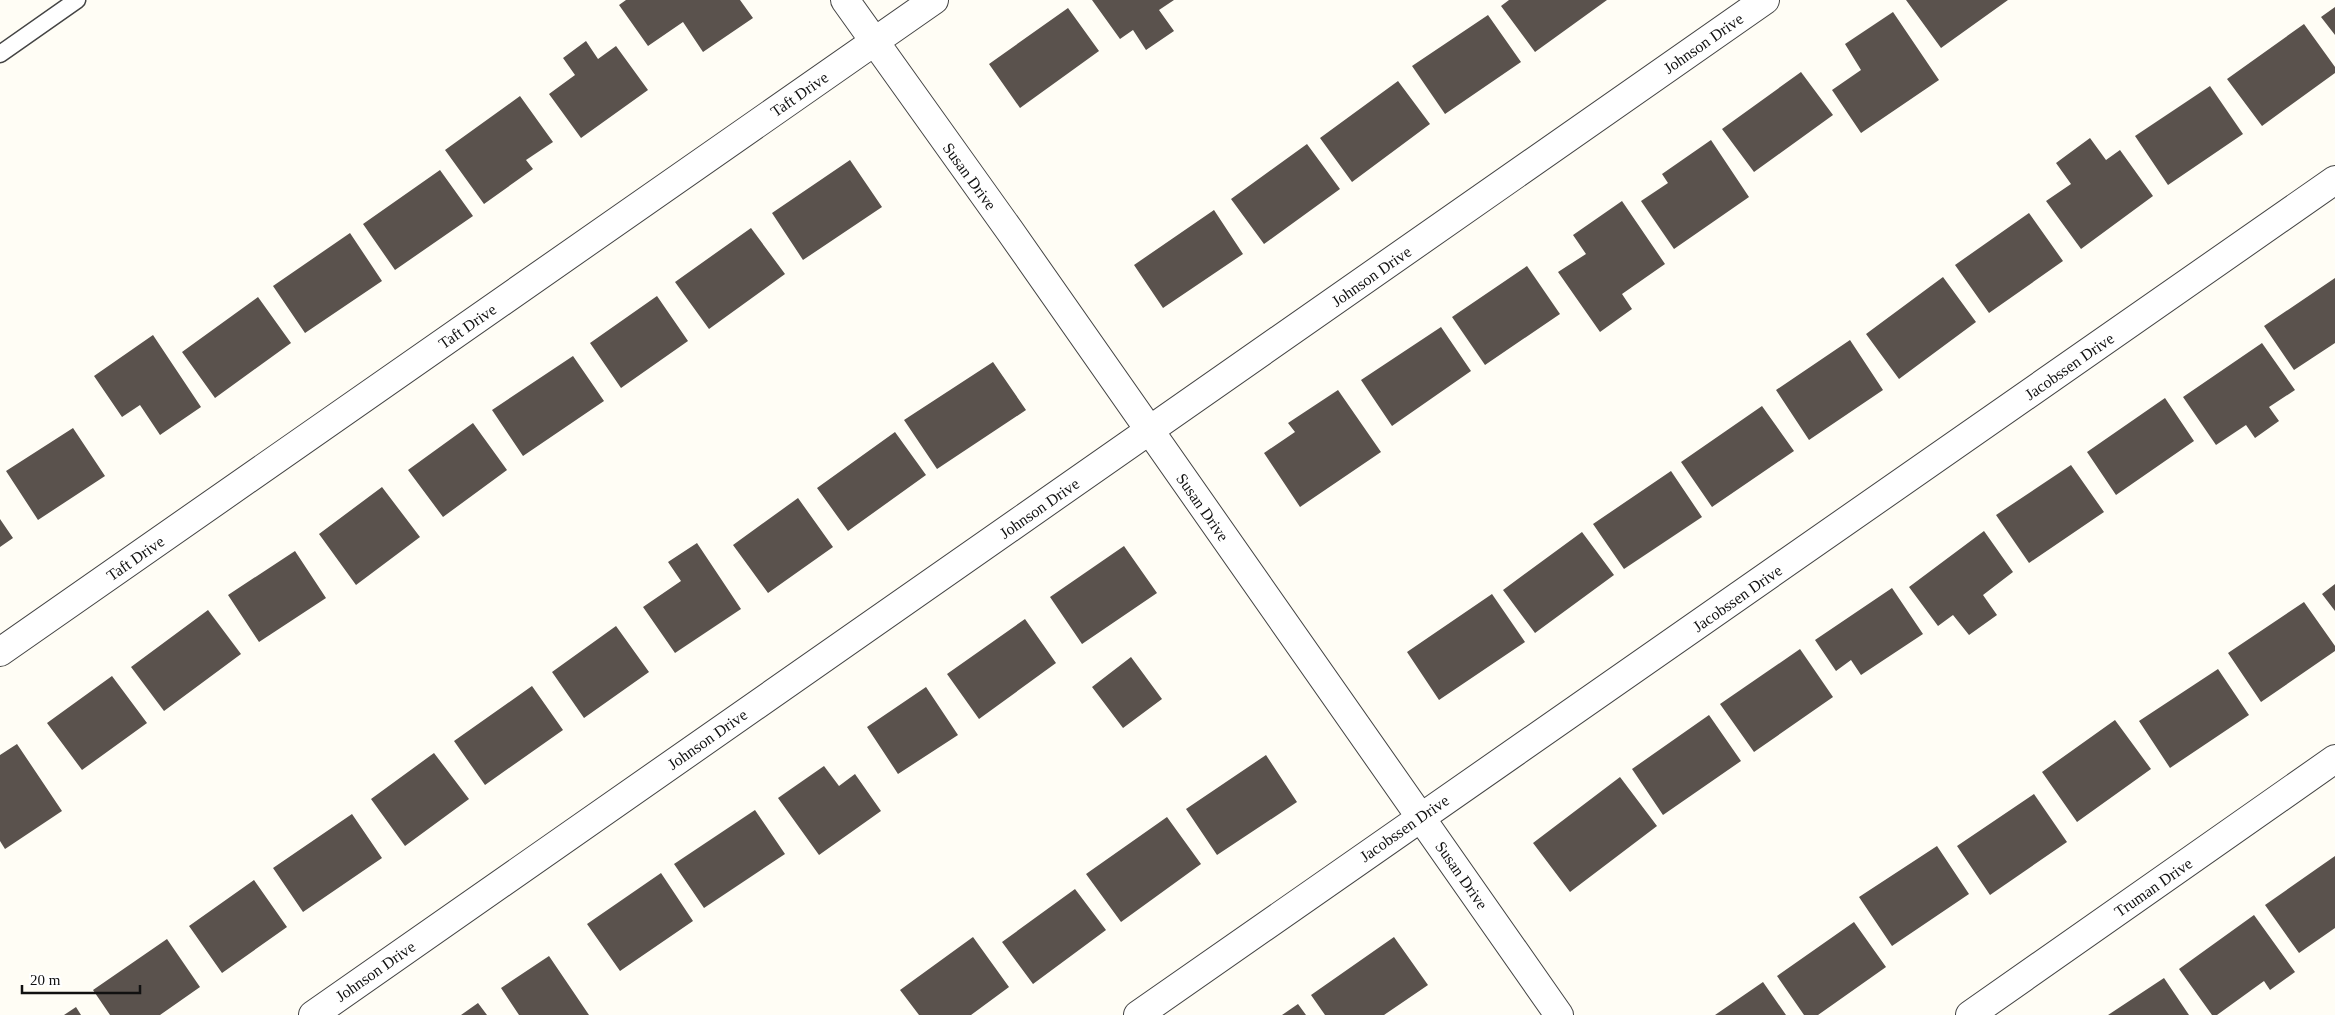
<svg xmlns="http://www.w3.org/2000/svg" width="2335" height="1015" font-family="'Times New Roman',serif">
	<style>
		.building { fill: #5a524d }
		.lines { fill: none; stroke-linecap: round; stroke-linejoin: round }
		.lane-casing { stroke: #444; stroke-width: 19 }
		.street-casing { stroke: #444; stroke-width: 30 }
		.lane { stroke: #fff; stroke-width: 16 }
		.street { stroke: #fff; stroke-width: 28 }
		.labels { text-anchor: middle; stroke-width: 5; stroke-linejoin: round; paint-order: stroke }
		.street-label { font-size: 16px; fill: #111; stroke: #fff }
	</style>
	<rect width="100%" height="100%" fill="#fffdf5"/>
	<!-- building -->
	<path class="building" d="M626,0H740L753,18L703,52L683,22L648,46L619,5Z
		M1092,0H1174L1159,10L1174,31L1146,50L1133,30L1120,39Z
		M1509,0H1607L1535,52L1501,6Z
		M1906,0H2008L1941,48Z
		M2335,7V35L2321,17Z
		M1068,8L1099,51L1020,108L989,64Z
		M1893,12L1939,80L1861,133L1832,90L1861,70L1845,44Z
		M1488,15L1521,62L1445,114L1412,66Z
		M2304,24L2335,67V73L2262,126L2227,79Z
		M586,41L598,59L616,46L648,90L581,138L549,94L575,75L563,58Z
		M1801,72L1833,115L1754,172L1722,129Z
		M1398,81L1430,124L1352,182L1320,138Z
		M2210,86L2243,134L2168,185L2135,136Z
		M520,96L553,142L526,160L533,169L484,204L445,150Z
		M2090,138L2106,160L2120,150L2153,196L2081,249L2046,201L2071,184L2056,163Z
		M1711,140L1749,197L1674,249L1641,201L1668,183L1662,174Z
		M1307,144L1340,189L1264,244L1231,199Z
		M850,160L882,207L803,260L772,213Z
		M440,170L473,216L395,270L363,224Z
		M1622,201L1665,264L1622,294L1632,309L1600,332L1558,272L1586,254L1573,235Z
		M1214,210L1243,254L1163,308L1134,265Z
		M2029,213L2063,261L1989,313L1955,265Z
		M751,228L785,274L709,329L675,282Z
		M350,233L382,281L305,333L273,286Z
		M1527,266L1560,314L1485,365L1452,317Z
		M1943,277L1976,322L1899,379L1866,334Z
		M2335,278V343L2294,370L2264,326Z
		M657,296L688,341L621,388L590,343Z
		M258,297L291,343L215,398L182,352Z
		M1441,327L1471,371L1392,426L1361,380Z
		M153,335L201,407L160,435L140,405L122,417L94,376Z
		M1850,340L1883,390L1809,440L1776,390Z
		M2262,343L2295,390L2269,407L2279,421L2255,438L2246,425L2216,445L2183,397Z
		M573,356L604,401L523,456L492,410Z
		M993,362L1026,410L937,469L904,420Z
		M1338,390L1381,452L1300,507L1264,453L1295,432L1288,423Z
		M2165,398L2194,441L2116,495L2087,452Z
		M1762,406L1794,451L1712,507L1681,462Z
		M473,423L507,470L443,517L408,470Z
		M73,428L105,476L38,520L6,471Z
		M895,432L926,475L848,531L817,488Z
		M2071,465L2104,512L2029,563L1996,515Z
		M1671,471L1702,517L1624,569L1593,524Z
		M382,487L420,537L356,585L319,534Z
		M798,498L833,547L768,593L733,545Z
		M0,519L13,538L0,547Z
		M1984,531L2013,572L1983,595L1997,615L1969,635L1953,615L1938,626L1909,587Z
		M1582,532L1614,575L1535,633L1503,590Z
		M697,543L741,609L675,653L643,607L681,581L668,562Z
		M1124,546L1157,593L1082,644L1050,597Z
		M295,551L326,598L259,642L228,595Z
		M2335,584V611L2322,594Z
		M1892,588L1923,634L1861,675L1851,660L1836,671L1815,640Z
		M1492,594L1525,642L1439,700L1407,652Z
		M2304,602L2335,646V651L2261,702L2228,653Z
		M208,610L241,654L164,711L131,667Z
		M1025,619L1056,663L979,719L947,674Z
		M616,626L649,672L584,718L552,672Z
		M1800,649L1833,697L1754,752L1720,704Z
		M1131,657L1162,699L1123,728L1092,687Z
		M2218,669L2249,715L2170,768L2139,721Z
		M112,676L147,723L82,770L47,723Z
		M532,686L563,730L485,785L454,741Z
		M926,687L958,735L898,774L867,727Z
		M1709,715L1741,761L1663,815L1632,769Z
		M2115,720L2151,769L2077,822L2042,772Z
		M17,744L62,811L5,849L0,841V755Z
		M434,753L469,799L405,846L371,799Z
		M1266,755L1297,802L1217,855L1186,809Z
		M824,766L839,786L855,774L881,811L819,855L778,798Z
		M1620,777L1657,826L1570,892L1533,843Z
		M2034,794L2067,842L1990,895L1957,846Z
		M755,810L785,854L704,908L674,864Z
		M352,814L382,858L303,912L273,868Z
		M1167,817L1201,864L1121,922L1086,874Z
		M1937,846L1969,894L1892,946L1859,897Z
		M2335,856V928L2299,953L2265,905Z
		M661,873L693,921L620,971L587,924Z
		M254,880L287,927L222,973L189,926Z
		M1075,889L1106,930L1033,984L1002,942Z
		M2254,915L2295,972L2270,990L2264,981L2217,1015H2212L2179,969Z
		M1854,922L1886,967L1818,1015H1804L1777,976Z
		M973,937L1009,987L971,1015H919L900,990Z
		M1394,937L1428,985L1384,1015H1325L1311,995Z
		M167,939L200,987L160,1015H110L93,990Z
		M549,956L589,1015H519L501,988Z
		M2164,978L2189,1015H2108Z
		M1763,982L1786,1015H1715Z
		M478,1003L487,1015H461Z
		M1298,1004L1306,1015H1282Z
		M76,1007L81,1015H64Z"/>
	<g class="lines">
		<defs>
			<path id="lane" d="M0,54L77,0"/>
			<path id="street" d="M845,0L1010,231L1559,1015
				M0,652L934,0
				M313,1015L1765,0
				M1138,1015L2335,180
				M1970,1015L2335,759"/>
		</defs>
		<!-- lane casing -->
		<use href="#lane" class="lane-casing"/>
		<!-- street casing -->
		<use href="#street" class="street-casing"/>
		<!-- lane -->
		<use href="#lane" class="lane"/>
		<!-- street -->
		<use href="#street" class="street"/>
	</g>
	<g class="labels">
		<!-- street labels -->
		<g class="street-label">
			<text transform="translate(1703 43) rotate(-35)" y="6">Johnson Drive</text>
			<text transform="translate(799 94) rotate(-35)" y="6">Taft Drive</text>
			<text transform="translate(970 176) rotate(54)" y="6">Susan Drive</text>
			<text transform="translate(1371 276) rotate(-35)" y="6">Johnson Drive</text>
			<text transform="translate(467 326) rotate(-35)" y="6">Taft Drive</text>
			<text transform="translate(2069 366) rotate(-35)" y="6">Jacobssen Drive</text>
			<text transform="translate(1203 507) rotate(55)" y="6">Susan Drive</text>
			<text transform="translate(1039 508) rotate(-35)" y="6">Johnson Drive</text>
			<text transform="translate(135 558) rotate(-35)" y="6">Taft Drive</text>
			<text transform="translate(1737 598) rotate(-35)" y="6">Jacobssen Drive</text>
			<text transform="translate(707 739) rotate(-35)" y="6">Johnson Drive</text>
			<text transform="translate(1404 828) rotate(-35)" y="6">Jacobssen Drive</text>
			<text transform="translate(1462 875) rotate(55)" y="6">Susan Drive</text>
			<text transform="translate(2153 887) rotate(-35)" y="6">Truman Drive</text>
			<text transform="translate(375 971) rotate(-35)" y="6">Johnson Drive</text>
		</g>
	</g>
	<!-- scale -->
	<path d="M22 985v8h118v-8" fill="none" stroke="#111111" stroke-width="2.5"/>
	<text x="30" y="985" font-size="15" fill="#111111" stroke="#ffffff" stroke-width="4" paint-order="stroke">20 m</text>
</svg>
